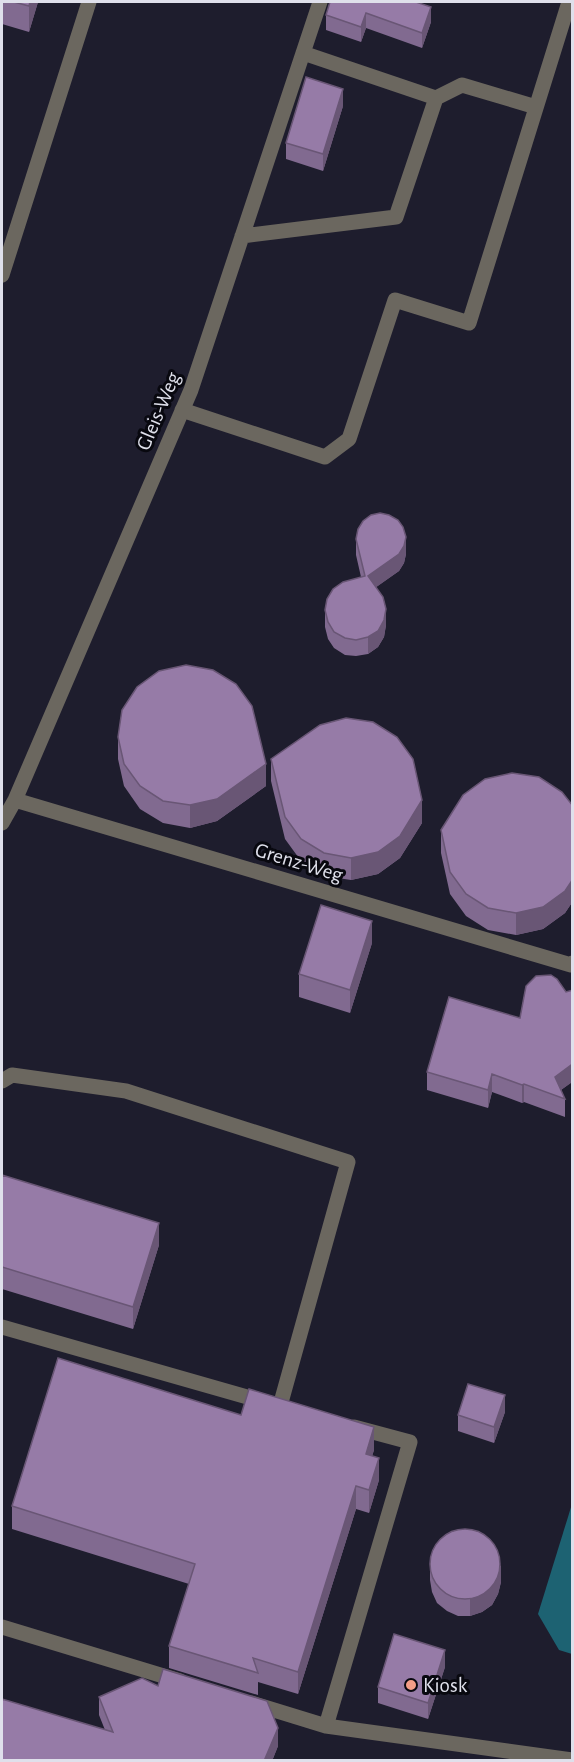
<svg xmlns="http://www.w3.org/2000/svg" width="574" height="1762" font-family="'Alegreya Sans',sans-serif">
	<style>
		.water { fill: #1d6272 }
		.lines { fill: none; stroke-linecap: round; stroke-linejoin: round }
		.minor { stroke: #6b675f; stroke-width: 15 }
		.wall { fill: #816a90 }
		.shaded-wall { fill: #695675 }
		.building { fill: #967ba7; stroke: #695675; stroke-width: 1.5 }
		.poi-dot { fill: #f49e87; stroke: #08080f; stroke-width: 2 }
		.labels { text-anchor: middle; stroke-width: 6; stroke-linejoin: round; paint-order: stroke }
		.street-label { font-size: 21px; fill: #dfe0eb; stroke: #08080f }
		.poi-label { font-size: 21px; fill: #dfe0eb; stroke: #08080f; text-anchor: start }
	</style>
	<rect width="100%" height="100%" fill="#1e1d2d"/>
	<!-- water -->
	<path class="water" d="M572,1504V1654L559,1650L538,1614Z"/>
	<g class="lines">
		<!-- minor -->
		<path class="minor" d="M303,53L436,98L462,85L536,107
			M242,236L396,217L436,98
			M2,275L89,2
			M182,410L325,457L349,439L395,300L469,323L569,2
			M15,800L571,965L572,963
			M2,823L15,800L191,390L320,2
			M2,1081L12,1075L126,1091L348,1162L280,1406
			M2,1327L265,1402
			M2,1627L180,1681
			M251,1703L326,1726L572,1760
			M326,1726L410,1442L354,1427"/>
	</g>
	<!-- wall -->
	<path class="wall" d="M2,2H38L29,32L2,24Z
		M330,2L431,22L422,48L366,28L361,42L326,30V15Z
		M343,106L323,171L286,159V143Z
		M356,539L406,554L404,563L399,571L376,587L386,625L384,637L378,647L368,654L356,656L345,655L334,648L328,639L325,627V610L361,577L356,555Z
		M118,737L266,786L217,821L190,828L163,823L140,809L124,786L118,759Z
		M271,759L422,823L400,858L378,874L351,880L324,876L301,861L285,839L271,781Z
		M573,806V901L565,913L543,929L516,935L488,930L466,916L450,894L441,853V830Z
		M372,943L350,1013L299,997V974Z
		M573,990V1081L561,1090L565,1099V1117L524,1102L522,1103L492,1092L488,1108L427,1090V1072L566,992Z
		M2,1175L159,1245L133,1329L2,1289Z
		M505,1412L494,1443L458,1431V1415Z
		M241,1415L374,1450L372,1456L379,1480L369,1513L356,1509L298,1694L258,1682V1695L169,1668V1646L189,1584L12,1529V1506Z
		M430,1563L501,1582L498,1594L492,1605L482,1612L470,1616H458L447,1611L437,1603L432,1592L430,1580Z
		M445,1667L428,1719L378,1703V1687Z
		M99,1697L278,1746L272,1761H2L105,1730L99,1715Z"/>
	<!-- shaded-wall -->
	<path class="shaded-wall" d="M30,2H38L29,32V6Z
		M431,7V22L422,48V33Z
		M366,13V28L361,42V27Z
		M343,89V106L323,171V154Z
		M406,537V554L404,563L399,571L368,593V576Z
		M386,609V625L384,637L378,647L368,654V637Z
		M266,764V786L217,821L190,828V805Z
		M422,800V823L400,858L378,874L351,880V858Z
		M573,879V901L565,913L543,929L516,935V913Z
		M372,921V943L350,1013V990Z
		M573,1063V1081L571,1083L555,1094V1077Z
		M492,1074V1092L488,1108V1090Z
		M524,1084V1102L522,1103V1085Z
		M159,1223V1245L133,1329V1307Z
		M505,1395V1412L494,1443V1427Z
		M374,1427V1450L366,1476V1454Z
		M379,1458V1480L369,1513V1490Z
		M356,1486V1509L298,1694V1672Z
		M501,1565V1582L498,1594L492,1605L482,1612L470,1616V1599Z
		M445,1650V1667L428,1719V1703Z
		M278,1728V1746L272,1761H264Z"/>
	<!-- building -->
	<path class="building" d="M14,2H30L29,6Z
		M330,2H416L431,7L422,33L366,13L361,27L326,15Z
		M306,77L343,89L323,154L286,143Z
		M380,513L389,515L398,520L403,527L406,537L404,546L399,554L368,576L383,597L386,609L384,620L378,631L368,637L356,640L345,638L334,632L328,622L325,610L327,599L333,589L343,582L365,576L356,539L358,529L363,521L371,515Z
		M186,665L213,670L236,684L252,706L266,764L217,799L190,805L163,801L140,786L124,764L118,737L122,710L137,687L159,671Z
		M346,718L373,722L397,737L413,759L422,800L400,836L378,852L351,858L324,853L301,839L285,817L271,759L320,725Z
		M512,773L539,777L562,792L573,806V879L565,891L543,907L516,913L488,908L466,894L450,872L441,830L463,795L485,779Z
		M321,905L372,921L350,990L299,974Z
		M551,975L557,979L566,992L573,990V1063L571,1065L555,1077L565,1099L524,1084L522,1085L492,1074L488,1090L427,1072L449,997L520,1018L526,986L536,976Z
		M2,1175L159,1223L133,1307L2,1267Z
		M58,1358L241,1415L249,1389L374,1427L366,1454L379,1458L369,1490L356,1486L298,1672L253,1658L258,1673L169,1646L195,1564L12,1506Z
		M468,1384L505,1395L494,1427L458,1415Z
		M430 1564a35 35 0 1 1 70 0a35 35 0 1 1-70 0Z
		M394,1634L445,1650L428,1703L378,1687Z
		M163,1669L267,1701L278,1728L264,1761H2V1699L113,1732L99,1697L142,1678L158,1686Z"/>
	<!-- markers -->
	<circle class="poi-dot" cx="411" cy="1685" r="6"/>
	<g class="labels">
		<!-- street labels -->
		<g class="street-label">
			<text transform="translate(158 411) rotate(-67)" y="7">Gleis-Weg</text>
			<text transform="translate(299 862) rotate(17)" y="7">Grenz-Weg</text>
		</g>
		<!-- poi labels -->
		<g class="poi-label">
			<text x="423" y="1692">Kiosk</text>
		</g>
	</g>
	<!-- border -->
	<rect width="574" height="1762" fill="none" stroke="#dfe0eb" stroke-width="6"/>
</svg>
